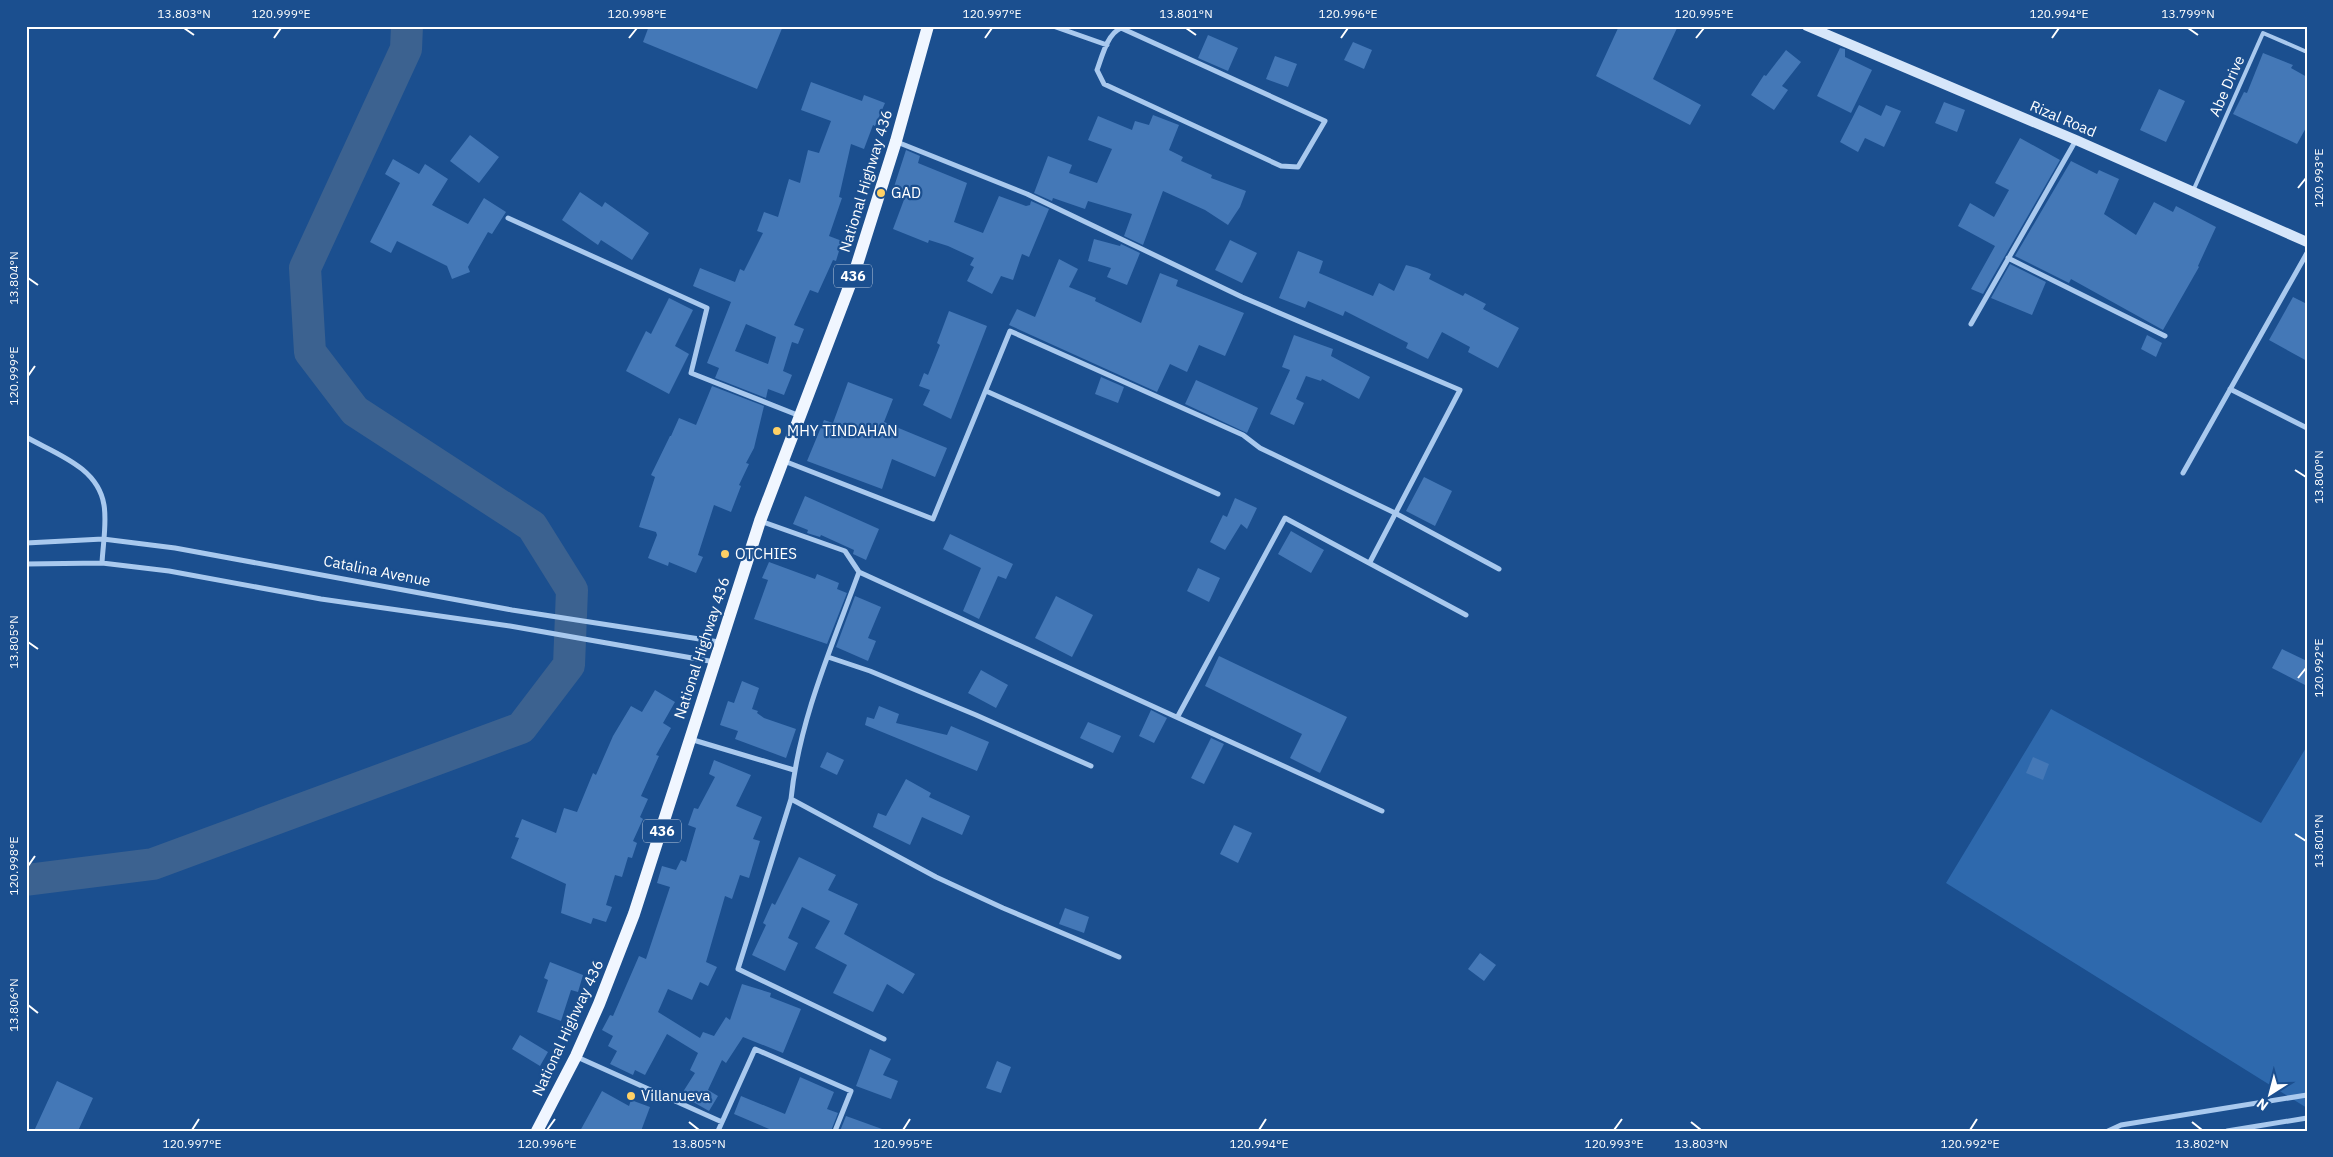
<svg xmlns="http://www.w3.org/2000/svg" width="2333" height="1157" font-family="'IBM Plex Sans',sans-serif">
	<style>
		.green { fill: #2e69ad }
		.lines { fill: none; stroke-linecap: round; stroke-linejoin: round }
		.river { stroke: #3c6290; stroke-width: 32 }
		.building { fill: #4478b7; fill-rule: evenodd }
		.lane { stroke: #a9c9ee; stroke-width: 4 }
		.street { stroke: #a9c9ee; stroke-width: 5 }
		.secondary { stroke: #d6e6fa; stroke-width: 10 }
		.primary { stroke: #f0f6ff; stroke-width: 12 }
		.ticks { fill: none; stroke: #fff; stroke-width: 2 }
		.poi-dot { fill: #ffd166; stroke: #1b4f8f; stroke-width: 2 }
		.labels { text-anchor: middle; stroke-width: 4.5; stroke-linejoin: round; paint-order: stroke }
		.shield { fill: #1b4f8f; stroke: #bbcadd; stroke-width: 1 }
		.shield-label { font-size: 14px; font-weight: bold; fill: #fff }
		.street-label { font-size: 15px; fill: #fff; stroke: #1b4f8f }
		.poi-label { font-size: 15px; fill: #fff; stroke: #1b4f8f; text-anchor: start }
		.neatline { fill: none; stroke: #fff; stroke-width: 2 }
		.ticks-label { font-size: 12px; text-anchor: middle; fill: #fff }
	</style>
	<rect width="100%" height="100%" fill="#1b4f8f"/>
	<!-- green -->
	<path class="green" d="M2051,709L2261,823L2307,746V1108L1946,883Z"/>
	<g class="lines">
		<!-- river -->
		<path class="river" d="M26,880L153,864L521,728L569,665L572,590L532,526L355,411L310,352L305,268L406,49L407,26"/>
	</g>
	<!-- building -->
	<path class="building" d="M649,26H783L757,89L643,42Z
		M1619,26H1678L1653,79L1701,105L1690,125L1596,76Z
		M1208,35L1238,48L1228,71L1198,58Z
		M1353,42L1372,50L1364,69L1344,60Z
		M1840,48L1845,49V57L1872,70L1851,113L1817,96Z
		M1786,50L1801,62L1782,86L1788,90L1774,110L1751,95L1764,75L1766,76Z
		M2263,53L2293,65L2291,68L2307,77V126L2297,144L2233,114L2244,92L2247,93Z
		M1275,56L1297,64L1288,87L1266,79Z
		M811,82L862,101L864,95L885,103L875,126L873,125L864,149L851,144L839,197L842,198L829,236L842,241L836,261L833,260L818,293L810,290L794,325L804,329L798,344L792,342L783,371L792,375L784,395L768,389L766,398L715,378L719,368L707,363L731,302L693,286L700,268L735,282L740,269L744,271L763,233L757,231L764,212L778,217L789,179L800,183L808,150L819,153L831,121L801,110ZM746,324L776,337L768,364L735,351Z
		M2159,89L2185,101L2166,142L2140,130Z
		M1944,102L1965,110L1957,132L1935,123Z
		M1859,105L1881,116L1886,105L1901,111L1884,147L1865,138L1858,152L1840,142Z
		M1153,115L1179,125L1169,150L1183,157L1181,161L1212,175L1211,178L1246,191L1240,207L1228,225L1205,210L1163,191L1143,245L1124,236L1132,214L1088,201L1085,209L1053,198L1052,201L1034,193L1048,156L1072,165L1069,173L1097,183L1112,149L1088,140L1098,116L1132,130L1135,121L1149,125Z
		M470,135L499,157L479,183L450,161Z
		M2020,138L2060,160L1983,294L1971,289L1995,246L1958,226L1970,203L1994,217L2009,190L1995,183Z
		M906,150L920,156L918,163L967,183L954,222L983,233L999,196L1026,206L1030,205L1031,201L1049,209L1029,257L1022,254L1013,280L1001,276L992,294L967,281L974,267L970,265L974,258L948,246L929,240L928,243L893,229L905,197L892,193Z
		M393,159L419,174L425,164L448,179L432,205L468,224L484,198L506,212L492,234L488,232L468,267L470,272L452,279L447,266L397,241L391,253L370,242L400,183L385,174Z
		M2071,161L2097,174L2099,170L2119,179L2104,214L2136,235L2154,202L2173,212L2176,206L2216,227L2198,266L2199,267L2163,330L2071,279L2069,283L2015,256Z
		M580,192L602,207L605,202L649,233L632,260L601,240L598,245L562,220Z
		M1094,239L1120,246L1121,244L1140,253L1127,285L1107,277L1111,268L1088,261Z
		M1230,240L1257,253L1242,283L1215,270Z
		M1298,251L1323,261L1319,273L1373,296L1379,283L1394,291L1406,265L1417,268L1431,274L1429,279L1463,296L1465,293L1486,304L1483,309L1519,328L1498,368L1468,352L1470,347L1442,332L1428,359L1406,348L1408,343L1345,311L1343,316L1308,301L1305,308L1279,298Z
		M1059,259L1078,269L1069,287L1096,298L1095,301L1141,323L1160,273L1178,280L1176,286L1244,313L1225,356L1199,345L1187,372L1170,364L1157,392L1009,325L1017,309L1035,317Z
		M2010,264L2046,282L2032,315L1991,298Z
		M2293,297L2307,304V361L2269,340Z
		M669,298L693,310L675,346L689,354L669,394L626,371L646,331L651,334Z
		M949,311L987,326L951,419L923,405L930,390L919,386L924,373L928,375L940,345L937,343Z
		M1294,335L1333,349L1331,356L1370,377L1359,399L1322,379L1321,381L1306,376L1296,399L1304,403L1294,425L1270,414L1290,370L1282,367Z
		M2147,335L2162,343L2156,357L2141,349Z
		M1101,377L1124,387L1118,403L1095,394Z
		M1196,380L1258,408L1247,433L1185,404Z
		M848,382L893,399L884,422L947,448L935,477L892,459L882,489L807,461L824,420L833,423Z
		M712,386L764,406L754,448L746,463L749,464L739,485L741,486L731,512L714,505L698,555L703,557L696,573L669,562L668,566L648,558L657,535L656,532L639,527L655,477L651,475L670,436H671L679,418L696,425Z
		M1424,477L1452,491L1435,526L1406,511Z
		M805,496L879,529L866,560L853,554L854,550L821,535L820,537L807,533L808,530L793,524Z
		M1235,498L1257,508L1247,529L1241,524L1225,550L1210,542L1223,515L1227,517Z
		M1291,531L1324,550L1311,573L1278,554Z
		M950,534L1013,564L1006,579L998,576L979,619L963,611L981,568L943,549Z
		M769,562L815,579L817,574L839,583L837,589L847,593L827,644L754,619L768,580L762,578Z
		M1198,568L1220,578L1209,602L1187,591Z
		M855,596L881,607L868,638L876,641L868,661L836,647Z
		M1056,596L1093,615L1072,657L1035,638Z
		M2282,649L2307,661V686L2272,668Z
		M1219,656L1347,717L1320,773L1290,758L1302,734L1205,686Z
		M981,670L1008,685L996,708L968,693Z
		M742,681L759,688L752,709L758,711L757,713L764,718L796,729L786,758L735,739L738,731L720,725L728,701L734,703Z
		M655,690L675,702L663,723L671,728L656,755L659,756L641,796L648,799L640,817L643,819L633,841L637,843L632,858L628,857L622,877L615,875L606,905L612,907L606,922L593,918L591,924L561,913L566,884L511,858L519,838L515,837L522,819L556,833L564,808L577,812L593,773L596,775L613,736L631,706L642,712Z
		M879,706L899,714L896,723L947,735L951,726L989,742L977,771L865,725L867,717L874,719Z
		M1151,710L1167,718L1154,743L1139,736Z
		M1088,722L1121,736L1113,753L1080,738Z
		M1211,738L1224,744L1204,784L1191,778Z
		M827,752L844,760L837,775L820,767Z
		M2033,757L2049,764L2043,780L2026,773Z
		M714,760L751,775L736,806L762,817L753,839L760,841L749,878L740,875L732,899L725,896L706,962L717,967L708,986L700,982L692,1000L668,989L658,1012L700,1038L703,1032L714,1036L726,1017L730,1020L742,984L771,993L770,997L801,1009L783,1053L743,1037L726,1063L722,1060L708,1090L718,1096L709,1111L681,1095L695,1073L690,1070L698,1053L667,1034L645,1075L635,1070L633,1075L610,1064L617,1051L608,1046L613,1036L602,1030L610,1015L613,1016L639,956L646,959L670,887L657,883L662,866L676,870L681,860L686,862L696,828L688,825L694,808L698,809L715,777L709,774Z
		M906,779L931,793L929,797L970,816L962,835L922,817L910,845L873,827L878,813L886,816Z
		M1234,825L1252,833L1238,863L1220,854Z
		M799,857L836,875L828,890L858,904L844,934L915,974L903,994L887,984L873,1012L833,993L847,965L815,948L830,921L802,907L788,938L798,943L785,971L752,955L766,925L763,923L772,903L775,905Z
		M1065,908L1089,917L1084,933L1059,924Z
		M1480,953L1496,965L1484,981L1468,969Z
		M550,962L583,975L578,992L571,990L561,1021L537,1012L548,980L544,978Z
		M520,1035L548,1052L540,1066L512,1049Z
		M870,1049L891,1059L883,1075L898,1081L891,1099L856,1086Z
		M997,1061L1011,1067L1001,1093L986,1088Z
		M800,1077L834,1092L827,1109L838,1113L831,1131H774L734,1114L741,1096L785,1114Z
		M57,1081L93,1098L78,1131H34Z
		M602,1091L629,1106L631,1100L650,1107L641,1131H580Z
		M846,1116L882,1129L881,1131H840Z"/>
	<g class="lines">
		<!-- lane -->
		<path class="lane" d="M2193,191L2263,33L2307,52"/>
		<!-- street -->
		<path class="street" d="M1053,26L1107,45
			M1121,28L1325,121L1298,167L1281,166L1104,84L1097,70C1102,57 1107,34 1121,28Z
			M897,142L1027,194L1242,297L1460,390L1370,562
			M508,218L707,308L691,373L800,416
			M2008,258L2165,336
			M1971,324L2076,140
			M2230,389L2307,428
			M986,391L1218,494
			M26,437C56,454 98,467 104,505C107,523 103,544 102,563
			M784,461L933,519L1010,331L1243,435L1260,448L1395,513L1499,569
			M2183,473L2307,253
			M760,521L845,551L859,572L1382,811
			M26,543L103,539L175,548L512,610L719,642
			M26,564L102,563L169,571L321,599L510,626L715,662
			M859,572C832,646 799,720 791,799L738,969L884,1039
			M828,657L870,671L976,715L1091,766
			M1178,716L1285,518L1466,615
			M690,739L794,770
			M791,799L936,877L1003,908L1119,957
			M577,1057L722,1122
			M718,1131L755,1049L851,1091L835,1131
			M2108,1131L2121,1125L2307,1095
			M2227,1131L2307,1118"/>
		<!-- secondary -->
		<path class="secondary" d="M1807,26L2076,140L2307,242"/>
		<!-- primary -->
		<path class="primary" d="M537,1131L576,1056L599,1004L634,914L760,521L854,274L896,141L928,26"/>
	</g>
	<!-- ticks -->
	<path class="ticks" d="M184,28L194,35M1186,28L1196,35M2188,28L2198,35M274,38L281,28M629,38L637,28M985,38L992,28M1341,38L1348,28M1696,38L1704,28M2052,38L2059,28M2298,188L2306,178M28,278L38,285M28,376L35,366M2295,470L2306,477M28,642L38,649M2298,678L2306,668M2295,834L2306,841M28,866L35,856M28,1005L38,1013M689,1122L699,1130M1691,1122L1701,1130M2192,1122L2202,1130M192,1130L199,1119M547,1130L555,1119M903,1130L910,1119M1259,1130L1266,1119M1614,1130L1622,1119M1970,1130L1977,1119"/>
	<!-- markers -->
	<g class="poi-dot">
		<circle cx="881" cy="193" r="5"/>
		<circle cx="777" cy="431" r="5"/>
		<circle cx="725" cy="554" r="5"/>
		<circle cx="631" cy="1096" r="5"/>
	</g>
	<g class="labels">
		<!-- shield labels -->
		<g class="shield">
			<rect x="834" y="264.5" width="38" height="23" rx="4"/>
			<rect x="643" y="819.5" width="38" height="23" rx="4"/>
		</g>
		<g class="shield-label">
			<text x="853" y="281">436</text>
			<text x="662" y="836">436</text>
		</g>
		<!-- street labels -->
		<g class="street-label">
			<text transform="translate(2227 86) rotate(-66)" y="5">Abe Drive</text>
			<text transform="translate(2063 119) rotate(23)" y="5">Rizal Road</text>
			<text transform="translate(866 181) rotate(-73)" y="5">National Highway 436</text>
			<text transform="translate(377 571) rotate(11)" y="5">Catalina Avenue</text>
			<text transform="translate(702 648) rotate(-72)" y="5">National Highway 436</text>
			<text transform="translate(568 1028) rotate(-65)" y="5">National Highway 436</text>
		</g>
		<!-- poi labels -->
		<g class="poi-label">
			<text x="891" y="198">GAD</text>
			<text x="787" y="436">MHY TINDAHAN</text>
			<text x="735" y="559">OTCHIES</text>
			<text x="641" y="1101">Villanueva</text>
		</g>
	</g>
	<!-- border -->
	<rect width="2333" height="1157" fill="none" stroke="#1b4f8f" stroke-width="55"/>
	<!-- north arrow -->
	<g transform="translate(2270 1094) rotate(216)" stroke="#1b4f8f" stroke-width="4" paint-order="stroke">
	<path d="M0-4L9 19L0 12L-9 19Z" fill="#ffffff"/>
	<text y="-8" font-size="14" font-weight="bold" text-anchor="middle" fill="#ffffff">N</text>
	</g>
	<rect x="28" y="28" width="2278" height="1102" class="neatline"/>
	<g class="ticks-label">
		<text x="184" y="18">13.803°N</text>
		<text x="281" y="18">120.999°E</text>
		<text x="637" y="18">120.998°E</text>
		<text x="992" y="18">120.997°E</text>
		<text x="1186" y="18">13.801°N</text>
		<text x="1348" y="18">120.996°E</text>
		<text x="1704" y="18">120.995°E</text>
		<text x="2059" y="18">120.994°E</text>
		<text x="2188" y="18">13.799°N</text>
		<text transform="translate(2319 178) rotate(-90)" y="4">120.993°E</text>
		<text transform="translate(14 278) rotate(-90)" y="4">13.804°N</text>
		<text transform="translate(14 376) rotate(-90)" y="4">120.999°E</text>
		<text transform="translate(2319 477) rotate(-90)" y="4">13.800°N</text>
		<text transform="translate(14 642) rotate(-90)" y="4">13.805°N</text>
		<text transform="translate(2319 668) rotate(-90)" y="4">120.992°E</text>
		<text transform="translate(2319 841) rotate(-90)" y="4">13.801°N</text>
		<text transform="translate(14 866) rotate(-90)" y="4">120.998°E</text>
		<text transform="translate(14 1005) rotate(-90)" y="4">13.806°N</text>
		<text x="192" y="1148">120.997°E</text>
		<text x="547" y="1148">120.996°E</text>
		<text x="699" y="1148">13.805°N</text>
		<text x="903" y="1148">120.995°E</text>
		<text x="1259" y="1148">120.994°E</text>
		<text x="1614" y="1148">120.993°E</text>
		<text x="1701" y="1148">13.803°N</text>
		<text x="1970" y="1148">120.992°E</text>
		<text x="2202" y="1148">13.802°N</text>
	</g>
</svg>
